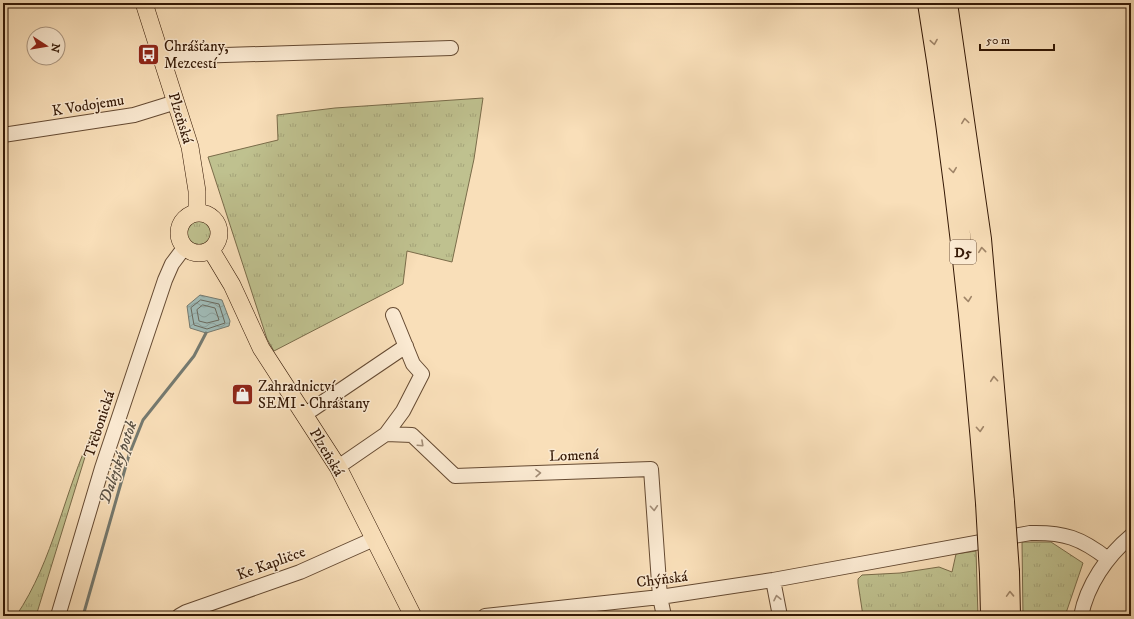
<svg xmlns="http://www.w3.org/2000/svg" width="1134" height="619" font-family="'IM FELL DW Pica',serif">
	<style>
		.grass { fill: url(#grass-tufts); stroke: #7a6c4a }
		.water { fill: url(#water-waves); stroke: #757a70 }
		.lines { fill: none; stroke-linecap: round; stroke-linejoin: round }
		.shore { stroke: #6a6a5e; stroke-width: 1 }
		.stream { stroke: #757a70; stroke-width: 3 }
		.minor-casing { stroke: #654a32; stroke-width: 16 }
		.major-casing { stroke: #341805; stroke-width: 18 }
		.highway-casing { stroke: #341805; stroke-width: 22 }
		.minor { stroke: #fbead2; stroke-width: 14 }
		.major { stroke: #f9dfb9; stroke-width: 17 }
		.highway { stroke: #f9dfb9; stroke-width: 20 }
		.highway-bridge-casing { stroke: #341805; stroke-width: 22; stroke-linecap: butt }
		.highway-bridge { stroke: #f9dfb9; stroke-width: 20 }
		.oneway { stroke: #a08568 }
		.oneway2 { stroke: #a18c76 }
		.labels { text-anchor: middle; stroke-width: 3; stroke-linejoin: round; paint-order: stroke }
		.shield { fill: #fbead2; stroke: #705742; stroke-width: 1 }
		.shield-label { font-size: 14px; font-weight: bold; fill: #341805 }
		.poi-label { font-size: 15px; fill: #341805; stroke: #fbead2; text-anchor: start }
		.street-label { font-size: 15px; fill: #341805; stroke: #fbead2 }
		.water-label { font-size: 16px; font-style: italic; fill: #5a5143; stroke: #fbead2 }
	</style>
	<defs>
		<pattern id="grass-tufts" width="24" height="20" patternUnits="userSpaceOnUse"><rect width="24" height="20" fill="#bfc18f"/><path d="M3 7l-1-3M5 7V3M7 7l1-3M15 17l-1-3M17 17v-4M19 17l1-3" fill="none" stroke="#a5a57a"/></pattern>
		<pattern id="water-waves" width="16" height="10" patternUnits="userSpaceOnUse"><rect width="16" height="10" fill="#a0bbb7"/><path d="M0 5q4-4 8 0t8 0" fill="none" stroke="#8aa09c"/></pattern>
	</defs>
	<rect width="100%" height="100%" fill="#f9dfb9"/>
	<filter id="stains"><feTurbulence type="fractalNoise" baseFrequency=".005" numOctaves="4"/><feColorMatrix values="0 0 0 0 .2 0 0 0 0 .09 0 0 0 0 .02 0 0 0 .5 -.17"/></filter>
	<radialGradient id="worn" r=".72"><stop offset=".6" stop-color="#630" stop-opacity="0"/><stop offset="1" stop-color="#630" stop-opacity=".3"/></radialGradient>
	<!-- grass -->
	<path class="grass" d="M483,98L474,159L452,262L407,251L403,284L274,351L267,339L208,157L278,140L277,115L335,108Z
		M185 233a14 14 0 1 1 28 0a14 14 0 1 1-28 0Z
		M93,431L36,616H16C54,560 64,491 93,431Z
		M1022,542H1051L1083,563L1065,616H1023Z
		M976,551L978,616H863L858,583V579L862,575L900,573L939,567L952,572L956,554Z"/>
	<!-- water -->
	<path class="water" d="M200,295L222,300L230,321L229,326L206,333L190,328L187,306Z"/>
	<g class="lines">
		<!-- shore -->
		<path class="shore" d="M201,300L219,304L225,323L207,329L194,325L191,308Z
			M203,305L215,308L219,320L207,323L199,321L197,310Z"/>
		<!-- stream -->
		<path class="stream" d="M83,616L129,455L143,420L194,356L206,333"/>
		<defs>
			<path id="minor" d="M162,57L451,48
				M3,135L134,115L176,102
				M304,415L406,346
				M386,434L412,435L455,476L651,469L660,597L664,616
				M338,467L386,434L403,411L422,374L413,364L393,315
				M773,580L780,616
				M58,616L102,468L165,280L172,264L184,248
				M179,616L186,612L300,572L374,539
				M485,616L660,597L773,580L1030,533C1064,532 1081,538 1108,559
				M1081,616C1087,585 1107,556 1131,536"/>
			<path id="major" d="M144,3L190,147L197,191V213
				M179 233a20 20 0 1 1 40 0a20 20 0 1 1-40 0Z
				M211,250L232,285L261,348L338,467L413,616"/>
			<path id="highway" d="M928,3C955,169 973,335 986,503
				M947,3L981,239L1004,502
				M1009,572L1010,616
				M990,574L991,616"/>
		</defs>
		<!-- minor casing -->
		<use href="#minor" class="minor-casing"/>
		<!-- major casing -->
		<use href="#major" class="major-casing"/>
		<!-- highway casing -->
		<use href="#highway" class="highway-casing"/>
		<!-- minor -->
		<use href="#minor" class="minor"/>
		<!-- major -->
		<use href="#major" class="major"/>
		<!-- highway -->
		<use href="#highway" class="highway"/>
		<defs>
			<path id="highway-bridge" d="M1004,502L1009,572
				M986,503L990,574"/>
		</defs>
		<!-- highway-bridge casing -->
		<use href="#highway-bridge" class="highway-bridge-casing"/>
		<!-- highway-bridge -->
		<use href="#highway-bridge" class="highway-bridge"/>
	</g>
	<!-- one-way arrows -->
	<defs><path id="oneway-chevron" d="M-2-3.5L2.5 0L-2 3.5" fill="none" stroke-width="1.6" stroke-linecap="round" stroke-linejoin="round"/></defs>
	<g class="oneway">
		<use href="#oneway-chevron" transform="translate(934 42) rotate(81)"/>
		<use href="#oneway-chevron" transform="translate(965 121) rotate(-98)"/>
		<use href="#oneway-chevron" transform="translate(953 170) rotate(83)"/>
		<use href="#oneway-chevron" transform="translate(982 250) rotate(-96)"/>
		<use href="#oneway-chevron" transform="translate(968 299) rotate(84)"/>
		<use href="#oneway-chevron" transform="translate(994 379) rotate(-95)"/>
		<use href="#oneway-chevron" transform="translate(980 429) rotate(86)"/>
		<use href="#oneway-chevron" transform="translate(1010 594) rotate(-92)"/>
	</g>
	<g class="oneway2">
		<use href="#oneway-chevron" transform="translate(421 444) rotate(43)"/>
		<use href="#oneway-chevron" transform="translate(538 473) rotate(-2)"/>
		<use href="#oneway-chevron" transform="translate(654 508) rotate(86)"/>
		<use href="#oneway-chevron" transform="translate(777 598) rotate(-102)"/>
	</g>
	<!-- icons -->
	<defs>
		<symbol id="bus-square" viewBox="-11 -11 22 22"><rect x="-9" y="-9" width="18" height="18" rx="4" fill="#8f2418" stroke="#fbead2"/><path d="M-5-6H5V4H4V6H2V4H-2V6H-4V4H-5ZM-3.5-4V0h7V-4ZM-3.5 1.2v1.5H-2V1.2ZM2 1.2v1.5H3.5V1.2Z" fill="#fff"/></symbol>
		<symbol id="shop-square" viewBox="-11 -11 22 22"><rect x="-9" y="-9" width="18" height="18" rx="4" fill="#8f2418" stroke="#fbead2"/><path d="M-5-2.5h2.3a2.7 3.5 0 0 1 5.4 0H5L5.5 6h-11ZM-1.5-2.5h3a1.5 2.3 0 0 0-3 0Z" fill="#fff"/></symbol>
	</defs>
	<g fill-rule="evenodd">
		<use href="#bus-square" x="136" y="42" width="25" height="25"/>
		<use href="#shop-square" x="230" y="382" width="25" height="25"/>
	</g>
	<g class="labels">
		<!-- shield labels -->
		<rect class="shield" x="950" y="240" width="26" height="24" rx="3"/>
		<g class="shield-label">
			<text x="963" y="257">D5</text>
		</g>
		<!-- poi labels -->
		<g class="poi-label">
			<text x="164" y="51">Chrášťany,<tspan x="164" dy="17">Mezcestí</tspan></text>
			<text x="258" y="391">Zahradnictví<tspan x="258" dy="17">SEMI - Chráštany</tspan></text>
		</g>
		<!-- street labels -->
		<g class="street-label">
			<text transform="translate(88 105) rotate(-9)" y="5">K Vodojemu</text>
			<text transform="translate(181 118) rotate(73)" y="5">Plzeňská</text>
			<text transform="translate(99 424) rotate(-72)" y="5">Třebonická</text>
			<text transform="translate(327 452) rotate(59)" y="5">Plzeňská</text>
			<text transform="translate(574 455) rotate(-2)" y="5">Lomená</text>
			<text transform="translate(271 563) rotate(-20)" y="5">Ke Kapličce</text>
			<text transform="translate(662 579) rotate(-7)" y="5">Chýňská</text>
		</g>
		<!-- water labels -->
		<g class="water-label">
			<text transform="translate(117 462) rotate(-71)" y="6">Dalejský potok</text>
		</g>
	</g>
	<!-- margin -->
	<rect width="1134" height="619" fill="none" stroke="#f9dfb9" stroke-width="16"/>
	<rect x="4" y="4" width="1126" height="611" fill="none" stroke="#341805" stroke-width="2"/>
	<rect x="8" y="8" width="1118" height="603" fill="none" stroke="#341805"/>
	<!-- north arrow -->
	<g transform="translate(46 46) rotate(102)"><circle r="19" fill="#fbead2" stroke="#ab9680"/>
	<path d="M0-3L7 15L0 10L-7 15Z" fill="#8f2418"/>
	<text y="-6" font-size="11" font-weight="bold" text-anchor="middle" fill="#341805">N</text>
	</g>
	<!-- scale -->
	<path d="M980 44v6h74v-6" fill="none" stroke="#341805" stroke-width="2"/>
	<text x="986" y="44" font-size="12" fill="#341805" stroke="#fbead2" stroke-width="3" paint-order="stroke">50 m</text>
	<rect width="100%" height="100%" filter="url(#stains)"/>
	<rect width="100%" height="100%" fill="url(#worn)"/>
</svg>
